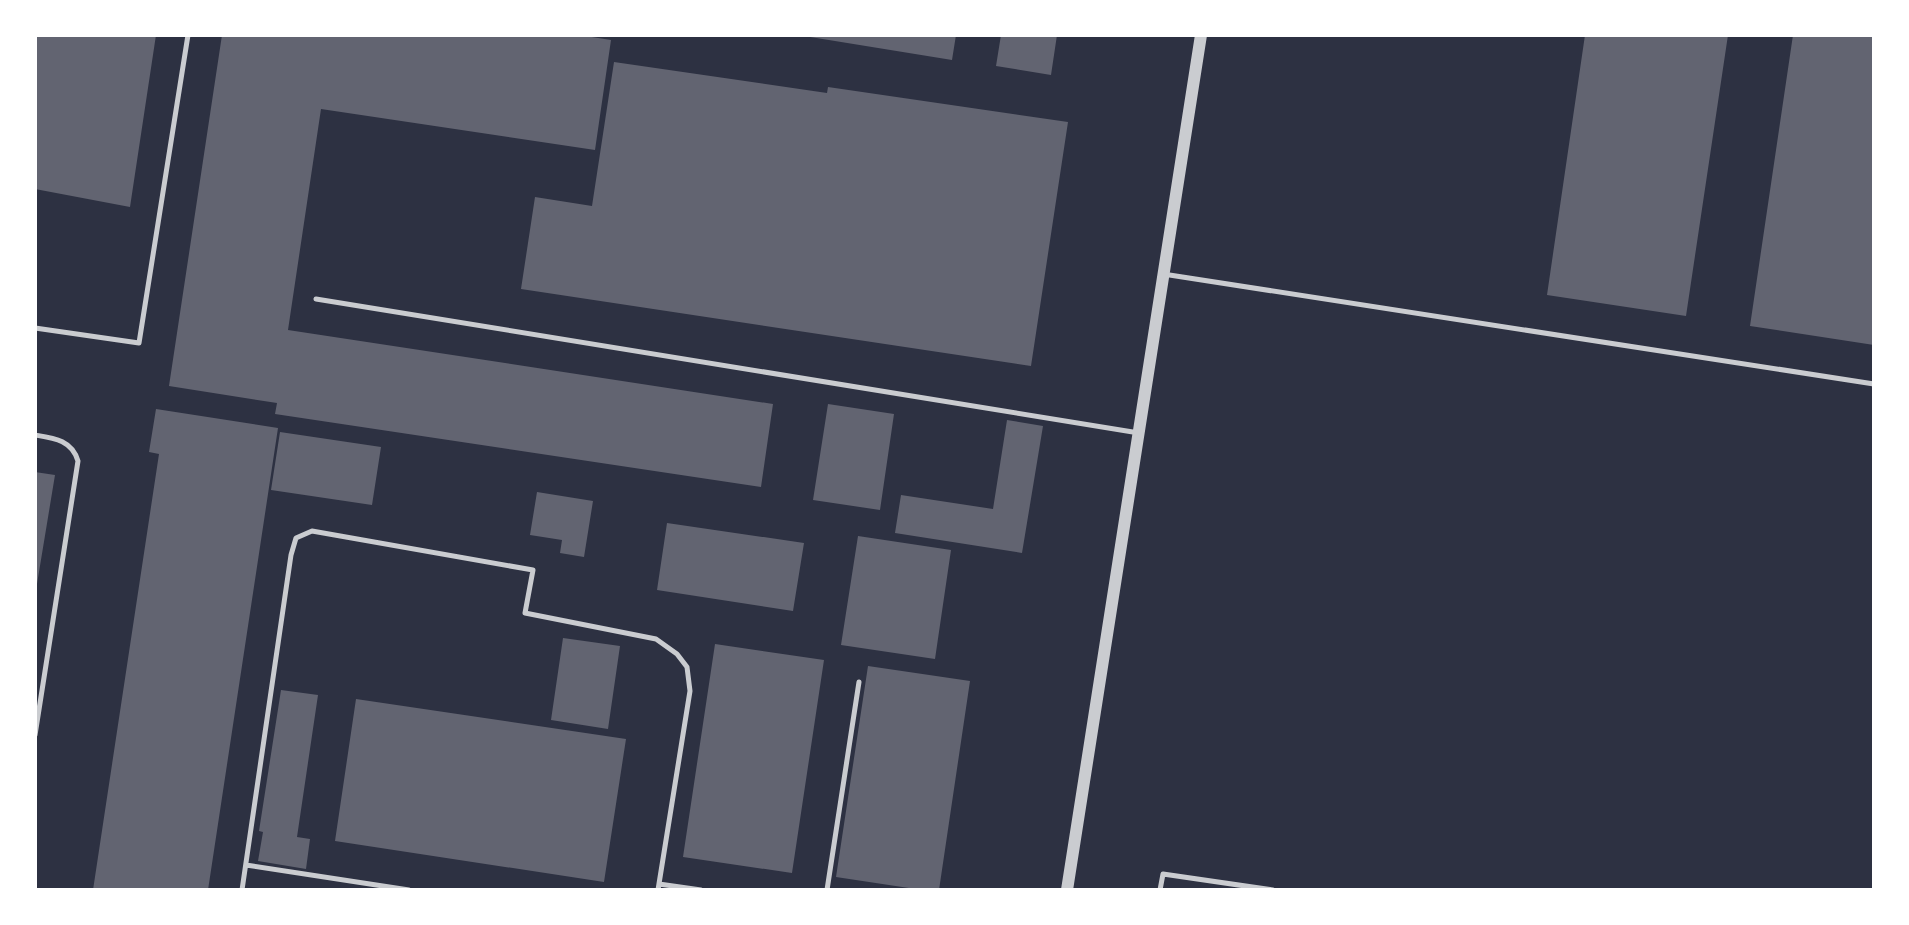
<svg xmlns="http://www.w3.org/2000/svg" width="1909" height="925" font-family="'Fira Sans Condensed',sans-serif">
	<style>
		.building { fill: #626471 }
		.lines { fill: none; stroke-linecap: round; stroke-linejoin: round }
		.service { stroke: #caccd0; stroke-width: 5 }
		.tertiary { stroke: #caccd0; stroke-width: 12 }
	</style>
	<rect width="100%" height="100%" fill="#2d3142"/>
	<!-- building -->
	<path class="building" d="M35,35H156L130,207L35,189Z
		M222,35H579L611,40L595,150L321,109L288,330L773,404L761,487L275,414L277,403L169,386Z
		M798,35H956L952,60Z
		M1001,35H1057L1051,75L996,66Z
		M1585,35H1728L1686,316L1547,295Z
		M1793,35H1874V345L1750,326Z
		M614,62L827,93L828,87L1068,122L1031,366L521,289L535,197L592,206Z
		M828,404L894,414L880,510L813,500Z
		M156,409L278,428L208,890H93L159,454L149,452Z
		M1007,420L1043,426L1022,553L895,533L901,495L993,509Z
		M280,432L381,447L372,505L271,490Z
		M35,472L55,475L36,590H35Z
		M537,492L593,501L584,557L560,553L562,540L530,535Z
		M667,523L804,543L793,611L657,590Z
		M858,536L951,550L935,659L841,645Z
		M563,638L620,646L608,729L551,720Z
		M715,644L824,660L792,873L683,857Z
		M868,666L970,681L939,890H922L836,877Z
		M281,690L318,695L297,837L310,839L306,869L258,861L263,832L259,831Z
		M356,699L626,739L604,882L335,841Z"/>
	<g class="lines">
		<!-- service -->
		<path class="service" d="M1163,274L1874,384
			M316,299L1139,433
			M35,328L139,343L188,35
			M35,435C54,438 72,440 78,461L35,735
			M246,865L409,890
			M659,884L701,890
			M242,890L291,555L296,538L312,531L533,570L525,613L656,639L677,654L687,667L690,691L658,890
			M827,890L859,682
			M1160,890L1163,874L1273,890"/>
		<!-- tertiary -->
		<path class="tertiary" d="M1067,890L1201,35"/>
	</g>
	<!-- border -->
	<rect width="1909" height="925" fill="none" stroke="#ffffff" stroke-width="74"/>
</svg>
